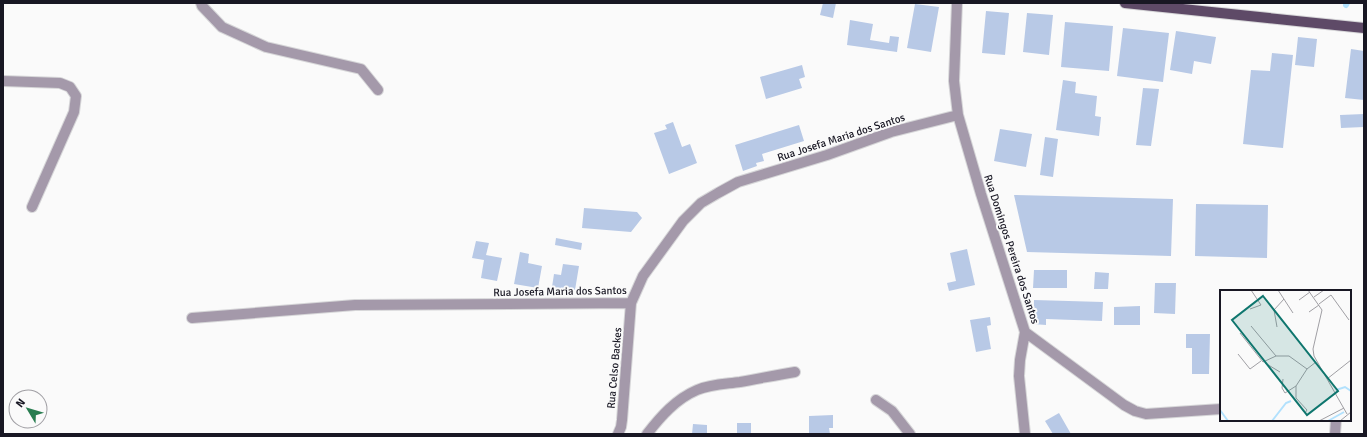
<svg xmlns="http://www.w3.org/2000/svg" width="1367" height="437" font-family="Signika,sans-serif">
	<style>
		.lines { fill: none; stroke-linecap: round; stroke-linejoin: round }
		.stream { stroke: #b2e1fd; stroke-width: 6 }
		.building { fill: #b8c9e6 }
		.minor-casing { stroke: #d6d6d8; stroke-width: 12 }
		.major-casing { stroke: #d6d6d8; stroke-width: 12 }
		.minor { stroke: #a499aa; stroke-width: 10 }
		.major { stroke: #5e4a67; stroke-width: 10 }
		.labels { text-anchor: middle; stroke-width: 4; stroke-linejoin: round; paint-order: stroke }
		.street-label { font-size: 11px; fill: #181723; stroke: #fafafa }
		.inset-river { fill: none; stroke: #b2e1fd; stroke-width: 2 }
		.inset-road { fill: none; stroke: #a09fa4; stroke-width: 1 }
		.view { fill: #0f766e; fill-opacity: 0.15; stroke: #0f766e; stroke-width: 2 }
		.inset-edge { fill: none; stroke: #181723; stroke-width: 2 }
	</style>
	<rect width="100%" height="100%" fill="#fafafa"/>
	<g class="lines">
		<!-- stream -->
		<path class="stream" d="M1346,5L1347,3"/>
	</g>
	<!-- building -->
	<path class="building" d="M823,3H836L833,18L820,15Z
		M915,4L939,7L931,52L907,48Z
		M986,11L1009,13L1005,55L982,53Z
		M1027,13L1053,15L1049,55L1023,52Z
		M850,20L873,24L870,40L889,43L890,36L899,37L897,52L847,45Z
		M1065,22L1113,26L1109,71L1061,67Z
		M1123,28L1169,33L1163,82L1117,76Z
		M1176,31L1216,37L1211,64L1194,61L1192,74L1170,70Z
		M1298,37L1317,39L1314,67L1295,65Z
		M1351,49L1364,51V100L1345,98Z
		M1272,53L1293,55L1283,148L1243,144L1251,70L1270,71Z
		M802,65L805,77L799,79L802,88L766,99L760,77Z
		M1063,80L1076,82L1075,93L1097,96L1095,116L1101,117L1099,136L1056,130Z
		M1143,88L1159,89L1151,146L1136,145Z
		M1364,114V127L1341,128L1340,115Z
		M673,122L682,147L690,144L697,163L669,174L654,133L667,129L665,125Z
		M799,125L804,141L762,154L764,161L756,163L757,166L743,171L735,145Z
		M1000,129L1032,134L1026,167L994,161Z
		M1045,137L1058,139L1053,177L1040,175Z
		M1014,195L1173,199L1171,256L1027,252Z
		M1196,204L1268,205L1267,258L1195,256Z
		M584,208L637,212L642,218L631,232L582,228Z
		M556,238L582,243L581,250L555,245Z
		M476,241L489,243L486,255L502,258L497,281L481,278L484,260L472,258Z
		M967,249L975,285L949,291L947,283L956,281L950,253Z
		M520,252L529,254L528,263L542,266L538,288L514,284Z
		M563,264L579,266L575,290L552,287L554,274L561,275Z
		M1034,270H1067V288H1033Z
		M1095,272L1109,273L1108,289H1094Z
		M1155,283H1176L1175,314L1154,313Z
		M1034,300L1103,302L1102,321L1046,319V325L1033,324Z
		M1140,306V325H1114V307Z
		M990,317L991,325L987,326L991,349L976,352L970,320Z
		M1186,334H1210L1209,374H1192V348H1186Z
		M1059,413L1071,434H1053L1045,421Z
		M833,415V428H829L830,434H809V416Z
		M737,423H751V434H737Z
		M693,424L707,425V434H692Z"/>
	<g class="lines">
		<defs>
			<path id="minor" d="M201,3L202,6L222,27L266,47L361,69L378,90
				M957,3L954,81L958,115L981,194L1025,332L1124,405L1135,411L1146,414L1221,409
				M3,81L60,83L70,87L76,96L74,112L32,207
				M192,318L355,305L631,303L643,276L683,221L701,203L718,193L738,182L827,155L891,132L958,115
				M876,400L892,411L910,434
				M618,434L621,427L622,420L631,303
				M647,434C661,416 676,399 697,390C711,384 726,384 740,382C758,379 776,375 795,372
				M1025,434L1019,376L1020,360L1025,332
				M1335,434L1336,420"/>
			<path id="major" d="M1125,3L1364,28"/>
		</defs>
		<!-- minor casing -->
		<use href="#minor" class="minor-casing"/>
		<!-- major casing -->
		<use href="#major" class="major-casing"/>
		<!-- minor -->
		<use href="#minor" class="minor"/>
		<!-- major -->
		<use href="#major" class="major"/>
	</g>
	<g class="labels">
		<!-- street labels -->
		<g class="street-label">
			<text transform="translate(841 137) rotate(-18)" y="4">Rua Josefa Maria dos Santos</text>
			<text transform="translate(1012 249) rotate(72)" y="4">Rua Domingos Pereira dos Santos</text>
			<text transform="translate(560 291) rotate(-1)" y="4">Rua Josefa Maria dos Santos</text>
			<text transform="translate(614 368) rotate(-85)" y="4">Rua Celso Backes</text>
		</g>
	</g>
	<!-- overview -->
	<g transform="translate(1220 290)">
		<rect width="131" height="131" fill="#fafafa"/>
		<path class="inset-river" d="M116,100L125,97L131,101M0,120L8,131M52,131L66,113L71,111M108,131L124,122"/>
		<path class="inset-road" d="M58,0L73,23M88,0L102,20L93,59L94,66L127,124M94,7L104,0M79,10L90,2M99,14L111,5L129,30M30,19L41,15L31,0M89,22L99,15M31,36L56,66H69L87,79M57,37L54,20L64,9M20,43L43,72L56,66M18,64L30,79L41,71M45,73L60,82M63,89L62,98L65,103L76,96M107,89L131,70M85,123L87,120L76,108V96L87,79L96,72M99,131L124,118M120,131L131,122"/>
		<path class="view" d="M43,6L118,101L87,125L12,30Z"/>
		<rect width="131" height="131" class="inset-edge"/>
	</g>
	<!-- border -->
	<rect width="1367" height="437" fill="none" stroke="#181723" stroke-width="8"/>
	<!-- north arrow -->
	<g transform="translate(28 409) rotate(308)"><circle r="19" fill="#fafafa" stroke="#a09fa4"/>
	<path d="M0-3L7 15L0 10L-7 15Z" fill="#297d50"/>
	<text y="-6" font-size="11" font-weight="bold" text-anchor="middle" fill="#181723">N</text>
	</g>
</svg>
